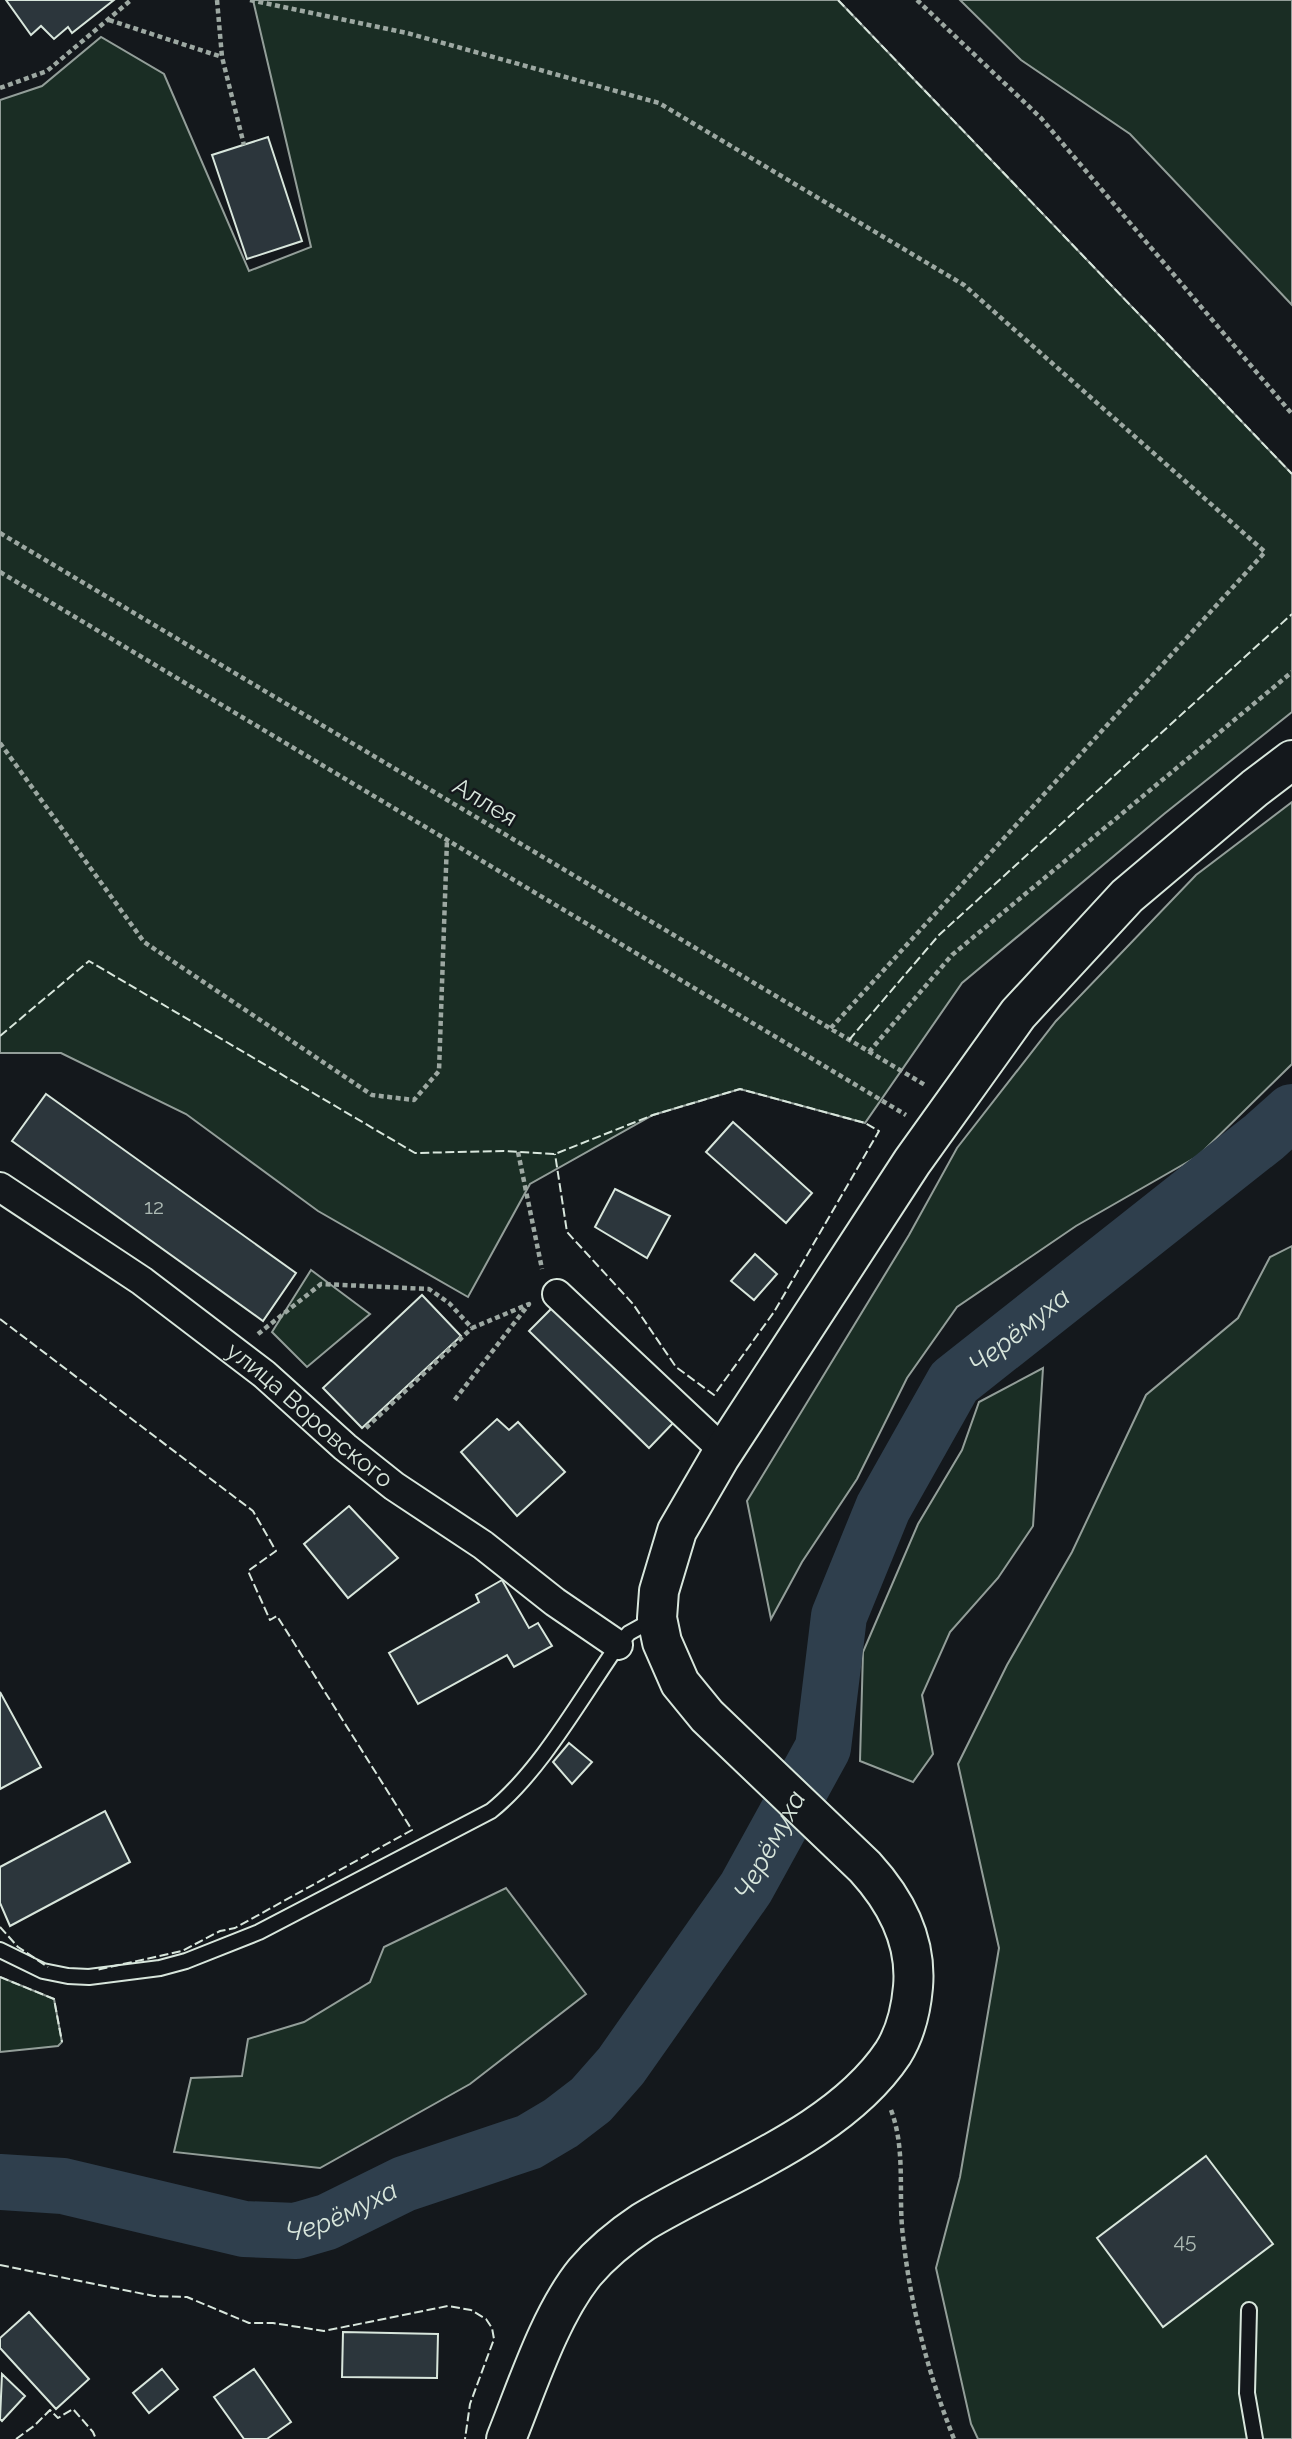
<svg xmlns="http://www.w3.org/2000/svg" width="1292" height="2439" font-family="Raleway,sans-serif">
	<style>
		.green { fill: #1a2d24; stroke: #939e99; stroke-width: 2 }
		.lines { fill: none; stroke-linecap: round; stroke-linejoin: round }
		.river { stroke: #2f3f4d; stroke-width: 56 }
		.building { fill: #2c363c; stroke: #d8e6dc; stroke-width: 2 }
		.lane-casing { stroke: #d8e6dc; stroke-width: 18 }
		.street-casing { stroke: #d8e6dc; stroke-width: 32 }
		.secondary-casing { stroke: #d8e6dc; stroke-width: 42 }
		.path { stroke: #9da8a2; stroke-width: 4.5; stroke-dasharray: 5 3.5; stroke-linecap: butt }
		.lane { stroke: #14181c; stroke-width: 14 }
		.street { stroke: #14181c; stroke-width: 28 }
		.secondary { stroke: #14181c; stroke-width: 38 }
		.fence { stroke: #d8e6dc; stroke-width: 2; stroke-dasharray: 9 3.5; stroke-linecap: butt }
		.labels { text-anchor: middle; stroke-width: 5; stroke-linejoin: round; paint-order: stroke }
		.number-label { font-size: 21px; fill: #adbab4 }
		.street-label { font-size: 24px; fill: #d8e6dc; stroke: #14181c }
		.water-label { font-size: 26px; font-style: italic; fill: #d8e6dc; stroke: #14181c }
	</style>
	<rect width="100%" height="100%" fill="#14181c"/>
	<!-- green -->
	<path class="green" d="M253,0H838L1292,474V712L1164,814L962,983L865,1123L740,1089L653,1115L530,1184L468,1297L318,1211L186,1114L61,1053H0V100L42,86L101,37L164,74L249,271L311,247Z
		M960,0H1292V305L1130,134L1021,60Z
		M1292,802V1064L1198,1156L1076,1226L957,1307L907,1378L857,1479L802,1562L771,1619L747,1501L909,1235L957,1148L1056,1021L1196,875Z
		M1292,1246V2439H978L971,2424L936,2268L960,2177L999,1948L958,1764L1007,1665L1072,1552L1146,1395L1238,1318L1270,1257Z
		M311,1270L370,1314L307,1367L272,1332Z
		M1043,1368L1033,1526L998,1578L950,1632L922,1695L933,1754L913,1782L860,1761L863,1652L918,1524L962,1450L979,1402Z
		M506,1888L586,1994L470,2084L320,2168L174,2152L191,2078L242,2076L248,2039L304,2022L370,1982L384,1947Z
		M0,1977L54,1999L62,2042L58,2046L0,2052Z"/>
	<g class="lines">
		<!-- river -->
		<path class="river" id="s1" d="M0,2182L63,2186L244,2229L296,2231L327,2222L404,2184L529,2142L561,2123L591,2100L621,2066L746,1888L823,1748L839,1616L883,1508L954,1382L1264,1137L1292,1112"/>
	</g>
	<!-- building -->
	<path class="building" d="M6,0H114L72,33L68,27L54,39L41,26L31,35Z
		M268,137L302,241L247,259L212,155Z
		M46,1094L296,1273L263,1321L12,1141Z
		M733,1122L812,1193L786,1223L706,1152Z
		M615,1189L670,1216L647,1258L595,1227Z
		M755,1254L777,1274L754,1300L731,1281Z
		M422,1295L461,1336L362,1428L323,1388Z
		M553,1307L675,1421L649,1448L529,1331Z
		M497,1419L509,1430L518,1422L565,1472L517,1516L461,1452Z
		M349,1506L398,1558L348,1598L304,1544Z
		M502,1580L529,1628L538,1623L552,1646L514,1667L507,1655L418,1704L389,1653L479,1602L476,1595Z
		M0,1692L41,1767L0,1789Z
		M569,1743L592,1762L572,1784L553,1762Z
		M105,1811L130,1862L10,1926L0,1903V1867Z
		M1206,2156L1273,2244L1163,2327L1097,2238Z
		M29,2312L89,2379L56,2409L0,2348V2338Z
		M343,2332L438,2334L437,2378L342,2377Z
		M162,2369L178,2389L149,2413L133,2393Z
		M254,2369L291,2422L267,2439H244L214,2397Z
		M2,2374L25,2396L2,2421L0,2419Z"/>
	<g class="lines">
		<defs>
			<path id="lane" d="M0,1950L43,1971L68,1976L89,1977L160,1968L186,1961L259,1932L491,1811C540,1772 581,1698 618,1645L629,1633L656,1618
				M1249,2310L1247,2393L1255,2439"/>
			<g id="street">
				<path id="s2" d="M0,1187L142,1281L264,1374L345,1447L394,1486L483,1545L555,1602L618,1645"/>
				<path d="M557,1294L724,1451"/>
			</g>
			<path id="secondary" d="M506,2439C527,2387 550,2315 585,2272C602,2252 622,2236 643,2222C723,2174 839,2134 893,2053C905,2034 911,2010 913,1987C917,1941 896,1901 865,1867L707,1716L680,1683L662,1642L657,1618L659,1591L677,1531L720,1457L912,1162L1018,1014L1127,896L1255,788L1292,760"/>
		</defs>
		<!-- lane casing -->
		<use href="#lane" class="lane-casing"/>
		<!-- street casing -->
		<use href="#street" class="street-casing"/>
		<!-- secondary casing -->
		<use href="#secondary" class="secondary-casing"/>
		<!-- path -->
		<path class="path" d="M217,0L222,57L244,145
			M250,0L407,33L659,103L964,285L1265,552L830,1029
			M917,0L1041,118L1292,414
			M109,20L222,57
			M0,88L47,71L131,0
			M0,533L925,1085
			M0,572L906,1115
			M0,743L144,942L372,1095L414,1100L439,1071L447,840
			M869,1052L952,955L1292,672
			M518,1152L542,1269
			M258,1334L321,1284L429,1289L449,1303L472,1328L529,1304L453,1402
			M366,1428L472,1328
			M891,2110C905,2147 899,2188 902,2227C909,2300 927,2371 954,2439"/>
		<!-- lane -->
		<use href="#lane" class="lane"/>
		<!-- street -->
		<use href="#street" class="street"/>
		<!-- secondary -->
		<use href="#secondary" class="secondary"/>
		<!-- fence -->
		<path class="fence" d="M838,0L1292,474
			M0,1036L89,961L415,1153L504,1151L555,1154L653,1115L740,1089L865,1123L879,1131L774,1312L714,1395L676,1367L633,1304L567,1232L555,1154
			M849,1040L939,935L1292,614
			M0,1319L253,1511L276,1551L248,1571L270,1620L277,1616L412,1830L235,1928L220,1931L182,1951L96,1970
			M0,1927L18,1947L48,1967
			M0,1977L54,1999L62,2042
			M0,2265L154,2296L187,2297L249,2323H273L324,2331L448,2306L471,2310L486,2319L492,2328L494,2339L470,2404L465,2439
			M16,2439L34,2426L50,2410L58,2418L73,2409L93,2432L96,2439"/>
	</g>
	<g class="labels">
		<!-- number labels -->
		<g class="number-label">
			<text x="154" y="1214">12</text>
			<text x="1185" y="2248">45</text>
		</g>
		<!-- street labels -->
		<g class="street-label">
			<text transform="translate(485 802) rotate(31)" y="8">Аллея</text>
			<text dy="8" stroke="none"><textPath href="#s2" startOffset="385">улица Воровского</textPath></text>
		</g>
		<!-- water labels -->
		<g class="water-label">
			<text dy="9" stroke="none"><textPath href="#s1" startOffset="1526">Черёмуха</textPath></text>
			<text dy="9" stroke="none"><textPath href="#s1" startOffset="938">Черёмуха</textPath></text>
			<text dy="9" stroke="none"><textPath href="#s1" startOffset="350">Черёмуха</textPath></text>
		</g>
	</g>
</svg>
